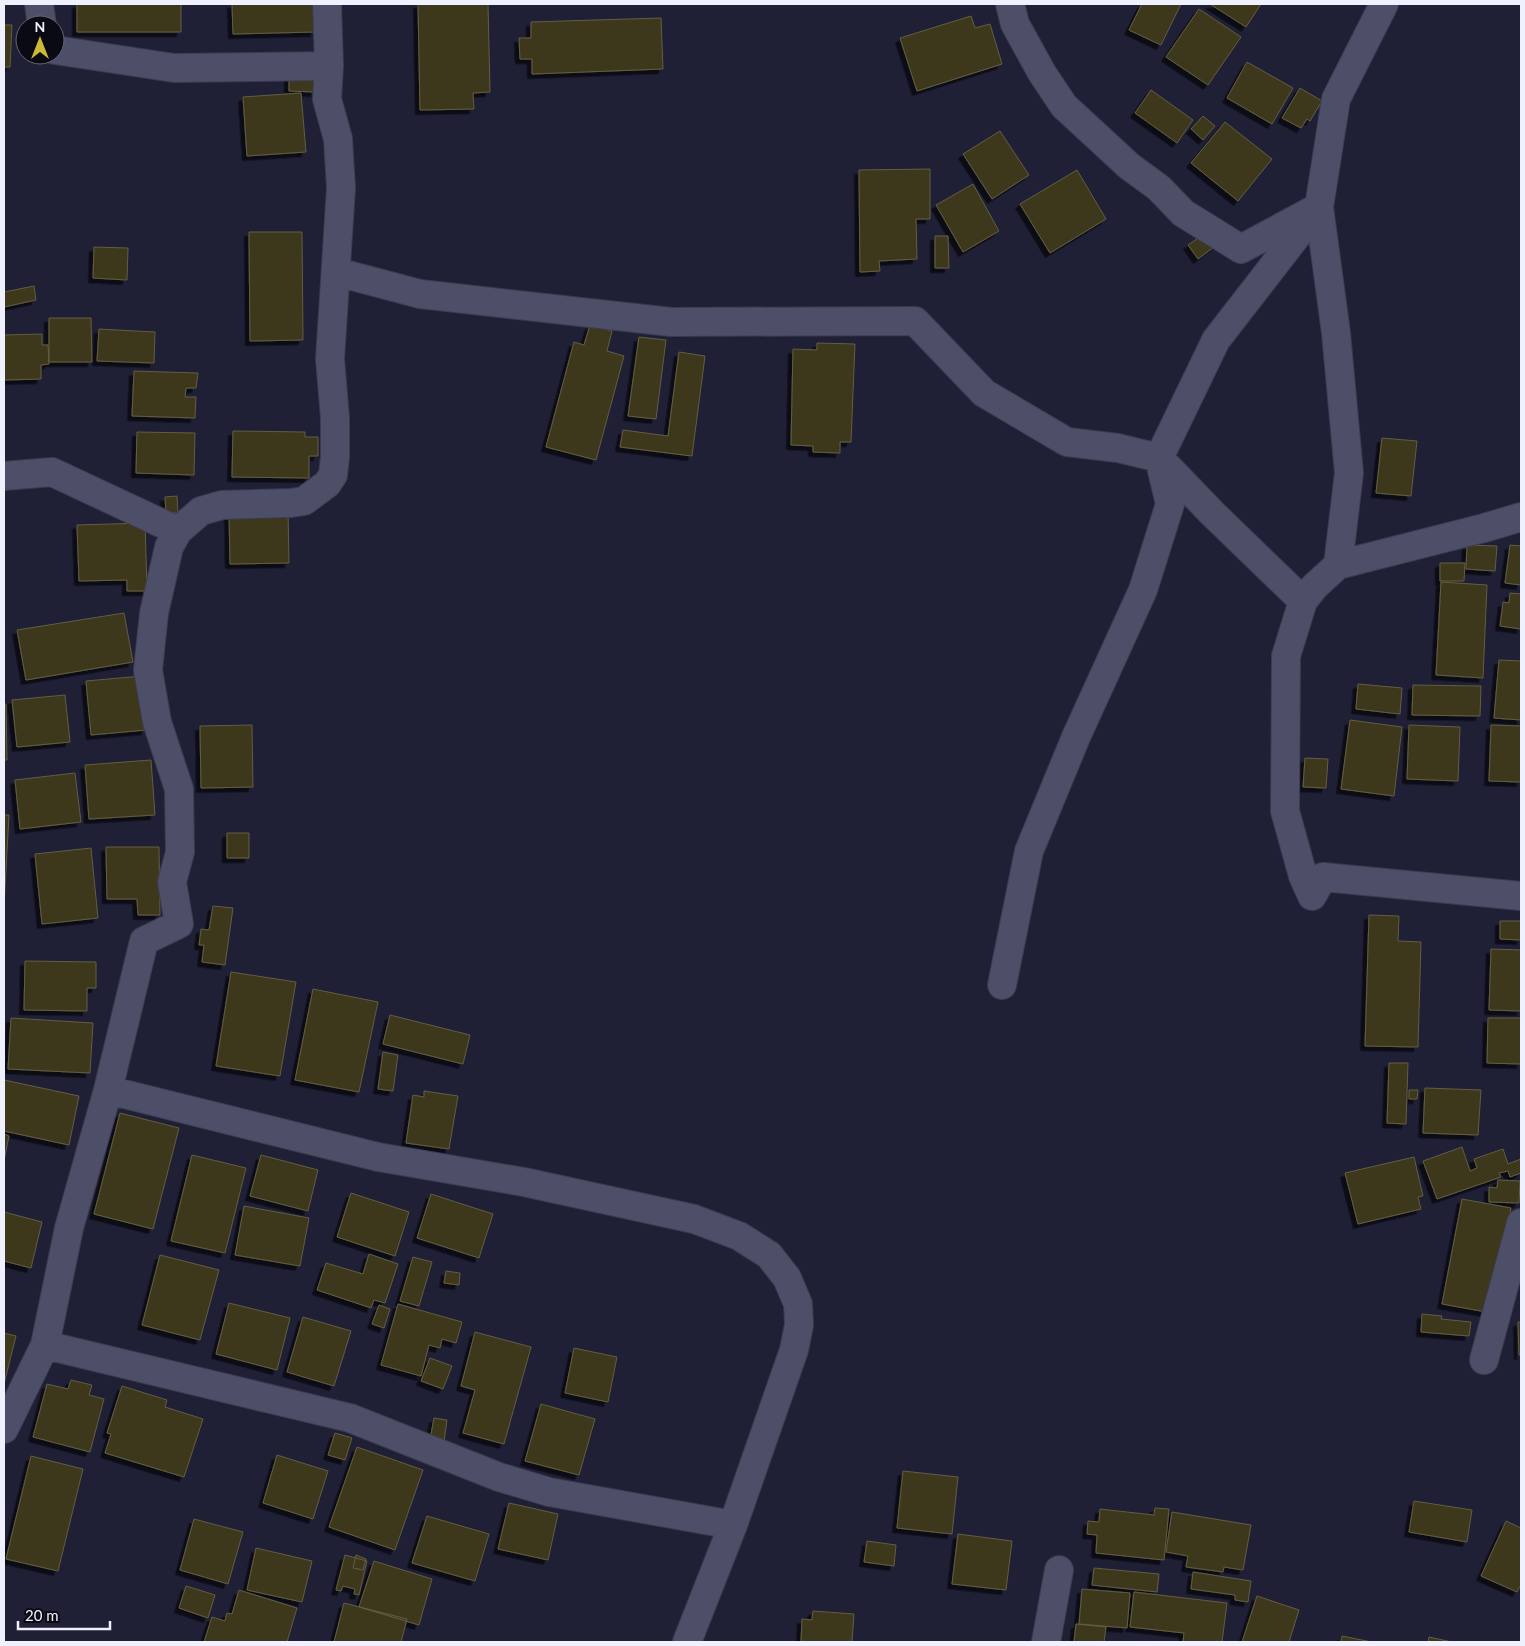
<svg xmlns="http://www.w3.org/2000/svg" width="1525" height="1646" font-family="Lato,sans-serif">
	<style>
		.building { fill: #3c381d; stroke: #625e41; filter: url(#shadow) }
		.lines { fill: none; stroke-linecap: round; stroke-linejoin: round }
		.street-casing { stroke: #3c3b4e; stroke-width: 30 }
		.street { stroke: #4d4e68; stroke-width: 28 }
	</style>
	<defs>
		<filter id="shadow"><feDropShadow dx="-4.5" dy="4.5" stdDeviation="0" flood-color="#0009"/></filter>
	</defs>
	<rect width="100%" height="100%" fill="#1f1f36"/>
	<!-- building -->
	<path class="building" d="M77,4H181V32H77Z
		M232,4H314L315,32L233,34Z
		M418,4H488L490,92L473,93L474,109L420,110Z
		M1142,4H1181L1161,45L1129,30Z
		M1210,4H1261L1246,27Z
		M1199,9L1241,37L1208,85L1166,57Z
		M971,16L975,28L990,24L1002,64L917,91L900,38Z
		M661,18L663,69L532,74V59H520L519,38H531V22Z
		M4,25H12L10,67H4Z
		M1247,62L1293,88L1272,124L1227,98Z
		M289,76H315V92L289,91Z
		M1300,88L1322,101L1310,121L1307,119L1301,128L1282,118Z
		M1151,90L1193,120L1177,143L1135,113Z
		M301,93L306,152L247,156L243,97Z
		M1203,116L1215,126L1203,140L1191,129Z
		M1225,122L1272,159L1238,201L1191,163Z
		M1000,131L1029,175L992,199L963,154Z
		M930,169V219H916L917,259L879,261L880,271L860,272L859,170Z
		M1077,170L1106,219L1050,253L1020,204Z
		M973,184L999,231L963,252L936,205Z
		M1208,231L1218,244L1198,259L1188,245Z
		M249,232H302L303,340L250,341Z
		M935,236H948L949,268H935Z
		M94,247L128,248L127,280L93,278Z
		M34,286L36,300L4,307V292Z
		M49,318H91L92,362H49Z
		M590,325L612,331L607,351L624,356L596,460L546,447L574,342L584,345Z
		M99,329L155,332L154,363L97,361Z
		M42,334V345H48L49,364L41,365V379L4,380V335Z
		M639,337L666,340L656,419L628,416Z
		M817,343L855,344L851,442H840V453L813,452V446L791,445L793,349L817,350Z
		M679,352L705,356L692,456L620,447L623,430L668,436Z
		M134,371L198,373L196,388H186L185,397H196L195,418L132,416Z
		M233,431L305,432V437H318V456H309V478L232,477Z
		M137,432L195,433L194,475L136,473Z
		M1382,438L1417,441L1411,496L1376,493Z
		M177,496L178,513H166L165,497Z
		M288,510L289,563L230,564L229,511Z
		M145,523L147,591H127V580L79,581L77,525Z
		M1467,545L1497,546L1495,571L1466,569Z
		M1510,545L1521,546V585L1505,583Z
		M1440,563H1465L1464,581H1440Z
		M1441,582L1487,585L1483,678L1436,675Z
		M1510,593L1521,594V629L1500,626L1503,602L1509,603Z
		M124,613L133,662L26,680L17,630Z
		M1499,660L1521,661V720L1494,718Z
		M142,676L146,730L91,735L86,681Z
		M1358,684L1402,688L1400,714L1356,709Z
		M1413,685L1481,686L1480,716L1412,715Z
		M65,695L70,742L17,747L12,700Z
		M4,704H6L7,760H4Z
		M1350,720L1402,727L1394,796L1341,789Z
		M252,725L253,787L201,788L200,726Z
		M1409,725L1460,727L1458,781L1407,779Z
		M1491,725L1521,726V782L1489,781Z
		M1305,758L1328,759L1326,788L1303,787Z
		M151,760L155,815L89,819L85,765Z
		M75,773L81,822L20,829L15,780Z
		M4,815H9L4,906Z
		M227,833H249V858H227Z
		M106,847H159L160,915H138L137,899H107Z
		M91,848L98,918L42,924L35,854Z
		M213,906L233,908L225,965L202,962L204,945H199L201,929L209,930Z
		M1369,915L1399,916L1398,941L1421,942L1418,1047L1365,1046Z
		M1500,921H1521V940L1500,939Z
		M1491,949L1521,950V1011L1489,1010Z
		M25,961L96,962V988H87V1011L24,1010Z
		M231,972L296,982L280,1076L216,1066Z
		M313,989L378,1002L359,1092L295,1080Z
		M390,1015L470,1035L463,1064L383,1044Z
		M11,1018L93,1023L90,1073L8,1069Z
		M1488,1018H1521V1064L1487,1063Z
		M383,1052L398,1055L393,1091L378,1089Z
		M1389,1063H1408L1406,1124L1387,1123Z
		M4,1080L79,1096L69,1145L4,1131Z
		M1425,1088L1481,1090L1478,1135L1423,1133Z
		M1409,1090H1418L1417,1099H1409Z
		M424,1091L458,1096L449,1149L406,1143L413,1095L424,1097Z
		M120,1113L179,1128L153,1229L94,1214Z
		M4,1134L9,1136L4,1161Z
		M1462,1147L1470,1171L1477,1168L1474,1159L1503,1149L1508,1164L1521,1159V1173L1510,1177L1508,1171L1499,1173L1501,1177L1437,1199L1423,1161Z
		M192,1155L246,1168L225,1253L171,1241Z
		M261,1155L318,1170L308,1211L250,1196Z
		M1414,1157L1423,1196L1418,1197L1421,1209L1358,1224L1345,1173Z
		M1498,1180L1520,1181L1519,1203L1489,1202V1187L1497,1188Z
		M351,1193L409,1212L395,1256L337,1237Z
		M431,1194L493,1214L479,1258L417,1238Z
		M1462,1199L1511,1208L1492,1313L1442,1304Z
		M244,1206L309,1218L300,1266L235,1255Z
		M4,1212L42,1222L31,1268L4,1261Z
		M369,1254L398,1264L385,1303L374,1300L371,1308L317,1290L326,1263L363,1274Z
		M160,1255L219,1270L200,1340L142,1325Z
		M413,1257L432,1262L419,1306L400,1301Z
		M446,1271L460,1273L459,1285L444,1283Z
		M229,1303L290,1318L277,1370L216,1354Z
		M398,1304L462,1322L456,1343L442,1339L440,1348L429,1345L421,1376L381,1365Z
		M379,1305L390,1309L384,1328L372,1324Z
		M1422,1314L1442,1316L1441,1319L1471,1322L1469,1336L1421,1332Z
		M303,1317L351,1331L334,1386L287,1372Z
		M1518,1322H1521V1355H1519Z
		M475,1332L531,1347L504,1444L463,1433L475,1390L461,1386Z
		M4,1333L16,1336L4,1384Z
		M574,1348L617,1357L608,1402L565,1393Z
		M430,1358L452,1366L443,1389L421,1381Z
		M71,1380L92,1385L89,1395L104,1399L90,1452L33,1437L47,1384L68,1389Z
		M122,1386L167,1400L165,1407L203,1419L184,1477L105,1453L111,1434L107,1433Z
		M541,1404L595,1419L579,1475L525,1461Z
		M434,1418L447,1420L444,1442L430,1440Z
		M335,1433L352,1438L345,1460L328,1455Z
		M357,1447L423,1470L395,1550L329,1527Z
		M277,1455L328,1471L313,1519L263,1503Z
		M31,1456L83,1469L58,1571L6,1559Z
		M903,1471L958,1477L952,1534L897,1528Z
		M1414,1501L1472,1510L1467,1542L1409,1532Z
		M509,1503L558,1514L548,1560L498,1549Z
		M1155,1508L1169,1509L1164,1560L1096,1553L1097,1535L1087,1534L1088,1521L1099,1522L1100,1509L1154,1515Z
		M1172,1512L1251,1525L1243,1570L1224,1567L1223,1572L1186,1567L1188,1556L1166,1552Z
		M427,1516L489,1534L475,1581L412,1563Z
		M194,1519L243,1532L228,1584L180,1570Z
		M1506,1521L1521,1528V1587L1520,1586L1517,1592L1481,1576Z
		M958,1534L1012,1541L1006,1590L952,1584Z
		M867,1541L896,1545L894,1566L864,1562Z
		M256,1548L312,1561L302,1602L247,1590Z
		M345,1555L367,1561L359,1595L354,1594L355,1589L343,1586L341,1591L336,1590Z
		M356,1555L366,1559L363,1570L353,1568Z
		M374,1561L432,1579L419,1625L359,1607Z
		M1094,1568L1159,1574L1157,1592L1092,1585Z
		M1193,1572L1251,1581L1248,1602L1235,1600V1595L1191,1589Z
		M186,1586L215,1595L208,1618L179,1608Z
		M1082,1589L1130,1593L1127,1628L1079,1624Z
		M239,1590L297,1608L287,1642H204L212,1617L225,1621L227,1613L232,1614Z
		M1134,1592L1227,1603L1222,1642H1183L1184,1633L1130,1627Z
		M1257,1596L1299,1610L1289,1642H1242Z
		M344,1603L407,1619L401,1642H334Z
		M813,1611L854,1614L852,1642H801L802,1619L812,1620Z
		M1076,1624L1106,1627L1104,1642H1074Z
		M1342,1636L1372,1642H1341Z
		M1429,1637L1452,1642H1428Z"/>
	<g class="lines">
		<defs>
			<path id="street" d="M39,4L42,25
				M1010,4L1015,24L1042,73L1064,106L1129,166L1159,188L1183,213L1241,249L1319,207L1336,99L1384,4
				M55,50L174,68L329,66
				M337,272L420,294L671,322L915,321L984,393L1067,442L1118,448L1159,458L1213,514L1303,601
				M4,476L52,472L178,531
				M1312,896L1303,876L1285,811L1286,656L1303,601L1315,586L1338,565L1484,528L1521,517
				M1312,896L1323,877L1521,896
				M1002,985L1029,851L1076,737L1143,590L1170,504L1159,458L1216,340L1319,207L1336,333L1349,473L1338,565
				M108,1090L378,1157L524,1182L694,1219L739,1236L769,1255L787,1278L798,1304L799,1325L794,1350L733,1525L687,1642
				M45,1345L350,1418L499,1477L549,1492L733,1525
				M1484,1360L1521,1223
				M4,1429L45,1345L69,1228L108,1090L144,941L179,924L172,882L180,852L179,789L157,722L148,670L154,613L169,547L178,531L201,511L222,505L291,503L304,501L327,484L333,475L335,457V418L330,359L341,188L338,139L327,99L329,66L327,4
				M1046,1642L1059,1570"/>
		</defs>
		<!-- street casing -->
		<use href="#street" class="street-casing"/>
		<!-- street -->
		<use href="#street" class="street"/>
	</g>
	<!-- border -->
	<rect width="1525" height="1646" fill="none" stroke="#f0f1fe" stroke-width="10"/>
	<!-- north arrow -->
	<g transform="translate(40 40)"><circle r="24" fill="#0a0a14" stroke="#666672"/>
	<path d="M0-4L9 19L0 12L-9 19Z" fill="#cdb938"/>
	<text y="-8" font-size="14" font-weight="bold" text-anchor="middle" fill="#f0f1fe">N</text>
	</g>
	<!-- scale -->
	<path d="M18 1621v8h92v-8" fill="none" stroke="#f0f1fe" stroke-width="2.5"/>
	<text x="25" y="1621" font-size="15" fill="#f0f1fe" stroke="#0a0a14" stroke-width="4" paint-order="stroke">20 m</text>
</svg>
